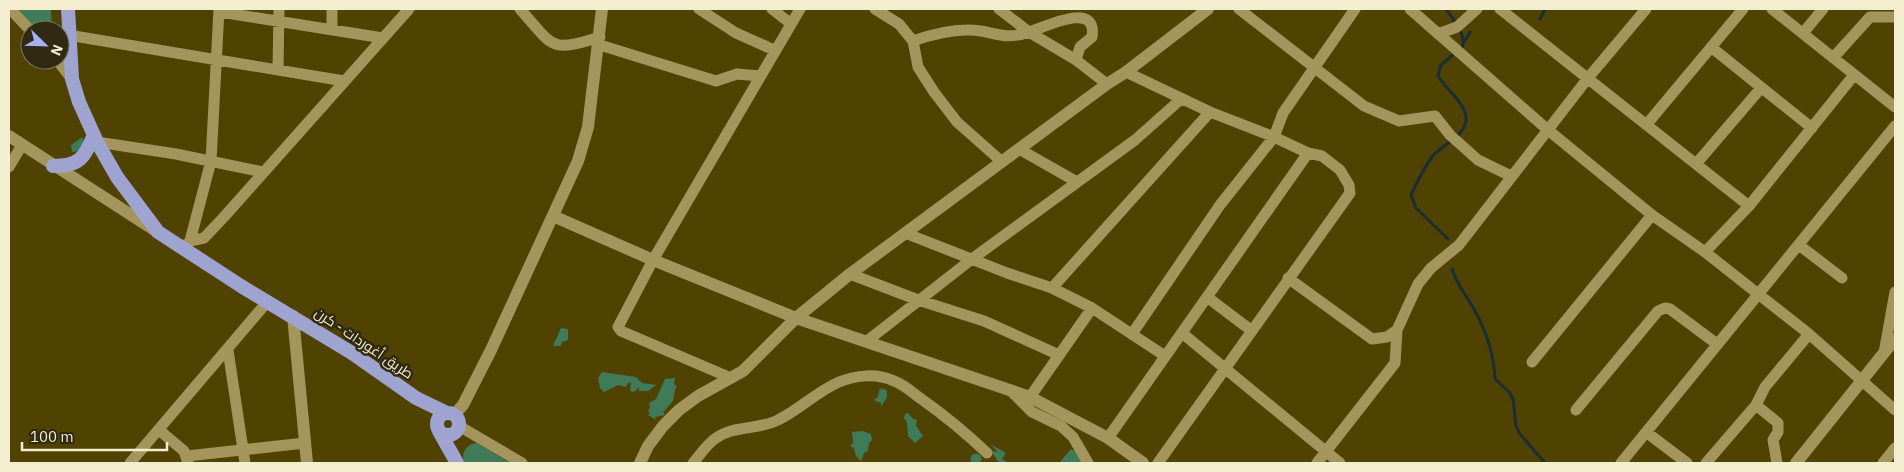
<svg xmlns="http://www.w3.org/2000/svg" width="1904" height="472" font-family="'IBM Plex Sans',Cairo,sans-serif">
	<style>
		.green { fill: #3f7b58 }
		.lines { fill: none; stroke-linecap: round; stroke-linejoin: round }
		.stream { stroke: #1a2e33; stroke-width: 3 }
		.minor { stroke: #a3955c; stroke-width: 11 }
		.tertiary { stroke: #a3955c; stroke-width: 12 }
		.trunk { stroke: #9ea4cf; stroke-width: 14 }
		.labels { text-anchor: middle; stroke-width: 5; stroke-linejoin: round; paint-order: stroke }
		.street-label { font-size: 14px; fill: #f4edd0; stroke: #302a12 }
	</style>
	<rect width="100%" height="100%" fill="#504301"/>
	<!-- green -->
	<path class="green" d="M16,9H51L52,30H30V40L23,32L25,31Z
		M81,138H83L84,144L79,151L72,152L71,145Z
		M561,328L568,329V340L562,342L561,346H553Z
		M602,372L636,377L642,383L656,385L648,391H639V387L634,392L630,391L631,382L627,384L626,387L618,385L604,392L600,388L598,378Z
		M675,378L674,384L677,387L675,389L673,401L663,412L665,415L655,417L656,420L648,415L650,413L648,411L650,407L649,403L656,399L665,379Z
		M880,387L881,390L883,388L887,391V397L881,407V403L874,400L878,397Z
		M908,413L913,419L917,420L916,426L923,436L915,443L908,436L907,422L904,418L905,414Z
		M863,431L871,434L872,440L869,443L868,451L864,453L861,461L856,456L854,448L850,446L853,443L852,432Z
		M477,443L510,463H464C461,453 466,444 477,443Z
		M990,444L1006,453L1002,459L1009,463H999L991,451L998,452Z
		M1071,449L1079,453L1086,463H1059Z
		M970.5 459a5.5 5.5 0 1 1 11 0a5.5 5.5 0 1 1-11 0Z"/>
	<g class="lines">
		<!-- stream -->
		<path class="stream" d="M1446,9C1453,19 1469,38 1461,49
			M1540,19L1545,9
			M1464,42L1470,32
			M1448,239L1416,208L1411,195C1417,182 1423,169 1432,157C1442,144 1472,134 1465,113C1461,98 1444,89 1438,75L1441,65L1455,53
			M1452,269C1457,285 1467,296 1475,311C1486,331 1494,356 1495,379L1509,392L1513,399L1516,426L1520,434L1545,463"/>
		<!-- minor -->
		<path class="minor" d="M10,9L30,30
			M520,9C554,47 549,53 600,37
			M699,9L736,33L774,50
			M772,9L790,23
			M875,9L899,24L913,41L918,67L934,92L957,122L1001,161
			M999,9L1029,32C1045,27 1098,0 1092,37L1080,47L1076,60L1107,84
			M1239,9L1364,106L1399,121L1435,116L1450,135L1478,160L1511,176
			M1410,9L1548,130L1652,215L1705,252L1809,334L1895,410
			M1500,9L1749,206
			M1772,9L1895,107
			M220,12L383,38
			M332,30V9
			M1803,33L1823,9
			M1438,34L1457,27L1477,9
			M68,35L344,81
			M913,41C930,35 948,30 967,30C992,29 1001,42 1029,32L1076,60
			M600,45L716,81L737,74L760,76
			M1711,47L1812,128
			M1833,58L1870,17H1895
			M57,60L72,79
			M278,70L279,9
			M1126,72L1210,112L1274,137L1308,153L1322,156L1340,170L1349,185L1350,193L1158,463
			M1647,124L1743,9
			M97,142L176,154L263,172
			M1019,149L1077,182
			M1696,164L1761,88
			M9,167L22,145
			M905,233L1007,273L1052,288L1092,308L1165,356
			M190,241L204,238L223,218L409,9
			M186,245L190,241L211,161L219,9
			M1799,245L1842,278
			M1705,252L1749,206L1854,75
			M850,274L918,300L984,321L1059,355
			M1288,278L1372,339L1387,337L1397,330
			M1052,288L1210,112
			M1207,297L1252,331
			M1182,333L1340,463
			M1132,334L1220,205L1274,137L1283,113L1355,9
			M867,341L972,259L1135,140L1180,100
			M228,350L245,463
			M1884,353L1895,292
			M1532,362L1652,215
			M731,378L621,331L618,327L653,260L800,9
			M1010,390L1032,412L1061,426L1073,437L1088,463
			M1030,397L1092,308
			M1756,405L1778,423V432L1773,440L1777,463
			M1576,410L1658,311L1665,308L1670,309L1717,344
			M459,426L522,463
			M159,430L184,451L188,463
			M1646,432L1687,463
			M1108,438L1308,153
			M187,456L305,443
			M130,463L268,301
			M693,463C700,455 707,444 716,438C734,425 759,430 778,420C799,410 816,392 839,382C856,375 877,373 894,381C903,384 912,392 920,398C944,415 966,433 987,453
			M1317,463L1395,363L1397,330L1418,284L1431,268L1459,245L1588,78L1646,9
			M1621,463L1895,126
			M1706,463L1756,405L1765,387L1809,334
			M1883,463L1895,448"/>
		<!-- tertiary -->
		<path class="tertiary" d="M9,136L156,231
			M553,216L653,260L796,318L1030,397L1108,438L1143,463
			M293,316L307,463
			M454,415L463,405L491,350L578,161L588,127L602,9
			M640,463L648,446L663,426L679,410L698,396L743,371L796,318L850,274L1107,84L1126,72L1208,9
			M1796,463L1895,339"/>
		<!-- trunk -->
		<path class="trunk" d="M68,9L72,79L79,102L97,142L117,177L158,232L241,286L352,353L416,398L447,413
			M53,166C80,166 84,158 94,135
			M437 424a11 11 0 1 1 22 0a11 11 0 1 1-22 0Z
			M439,431L457,463"/>
	</g>
	<g class="labels">
		<!-- street labels -->
		<g class="street-label">
			<text transform="translate(364 343) rotate(34)" y="5">طريق أغوردات - كرن</text>
		</g>
	</g>
	<!-- border -->
	<rect width="1904" height="472" fill="none" stroke="#f4edd0" stroke-width="20"/>
	<!-- north arrow -->
	<g transform="translate(45 45) rotate(113)"><circle r="24" fill="#302a12" stroke="#7e785e"/>
	<path d="M0-4L9 19L0 12L-9 19Z" fill="#a5b1fc"/>
	<text y="-8" font-size="14" font-weight="bold" text-anchor="middle" fill="#f4edd0">N</text>
	</g>
	<!-- scale -->
	<path d="M22 442v8h145v-8" fill="none" stroke="#f4edd0" stroke-width="2.5"/>
	<text x="30" y="442" font-size="15" fill="#f4edd0" stroke="#302a12" stroke-width="4" paint-order="stroke">100 m</text>
</svg>
